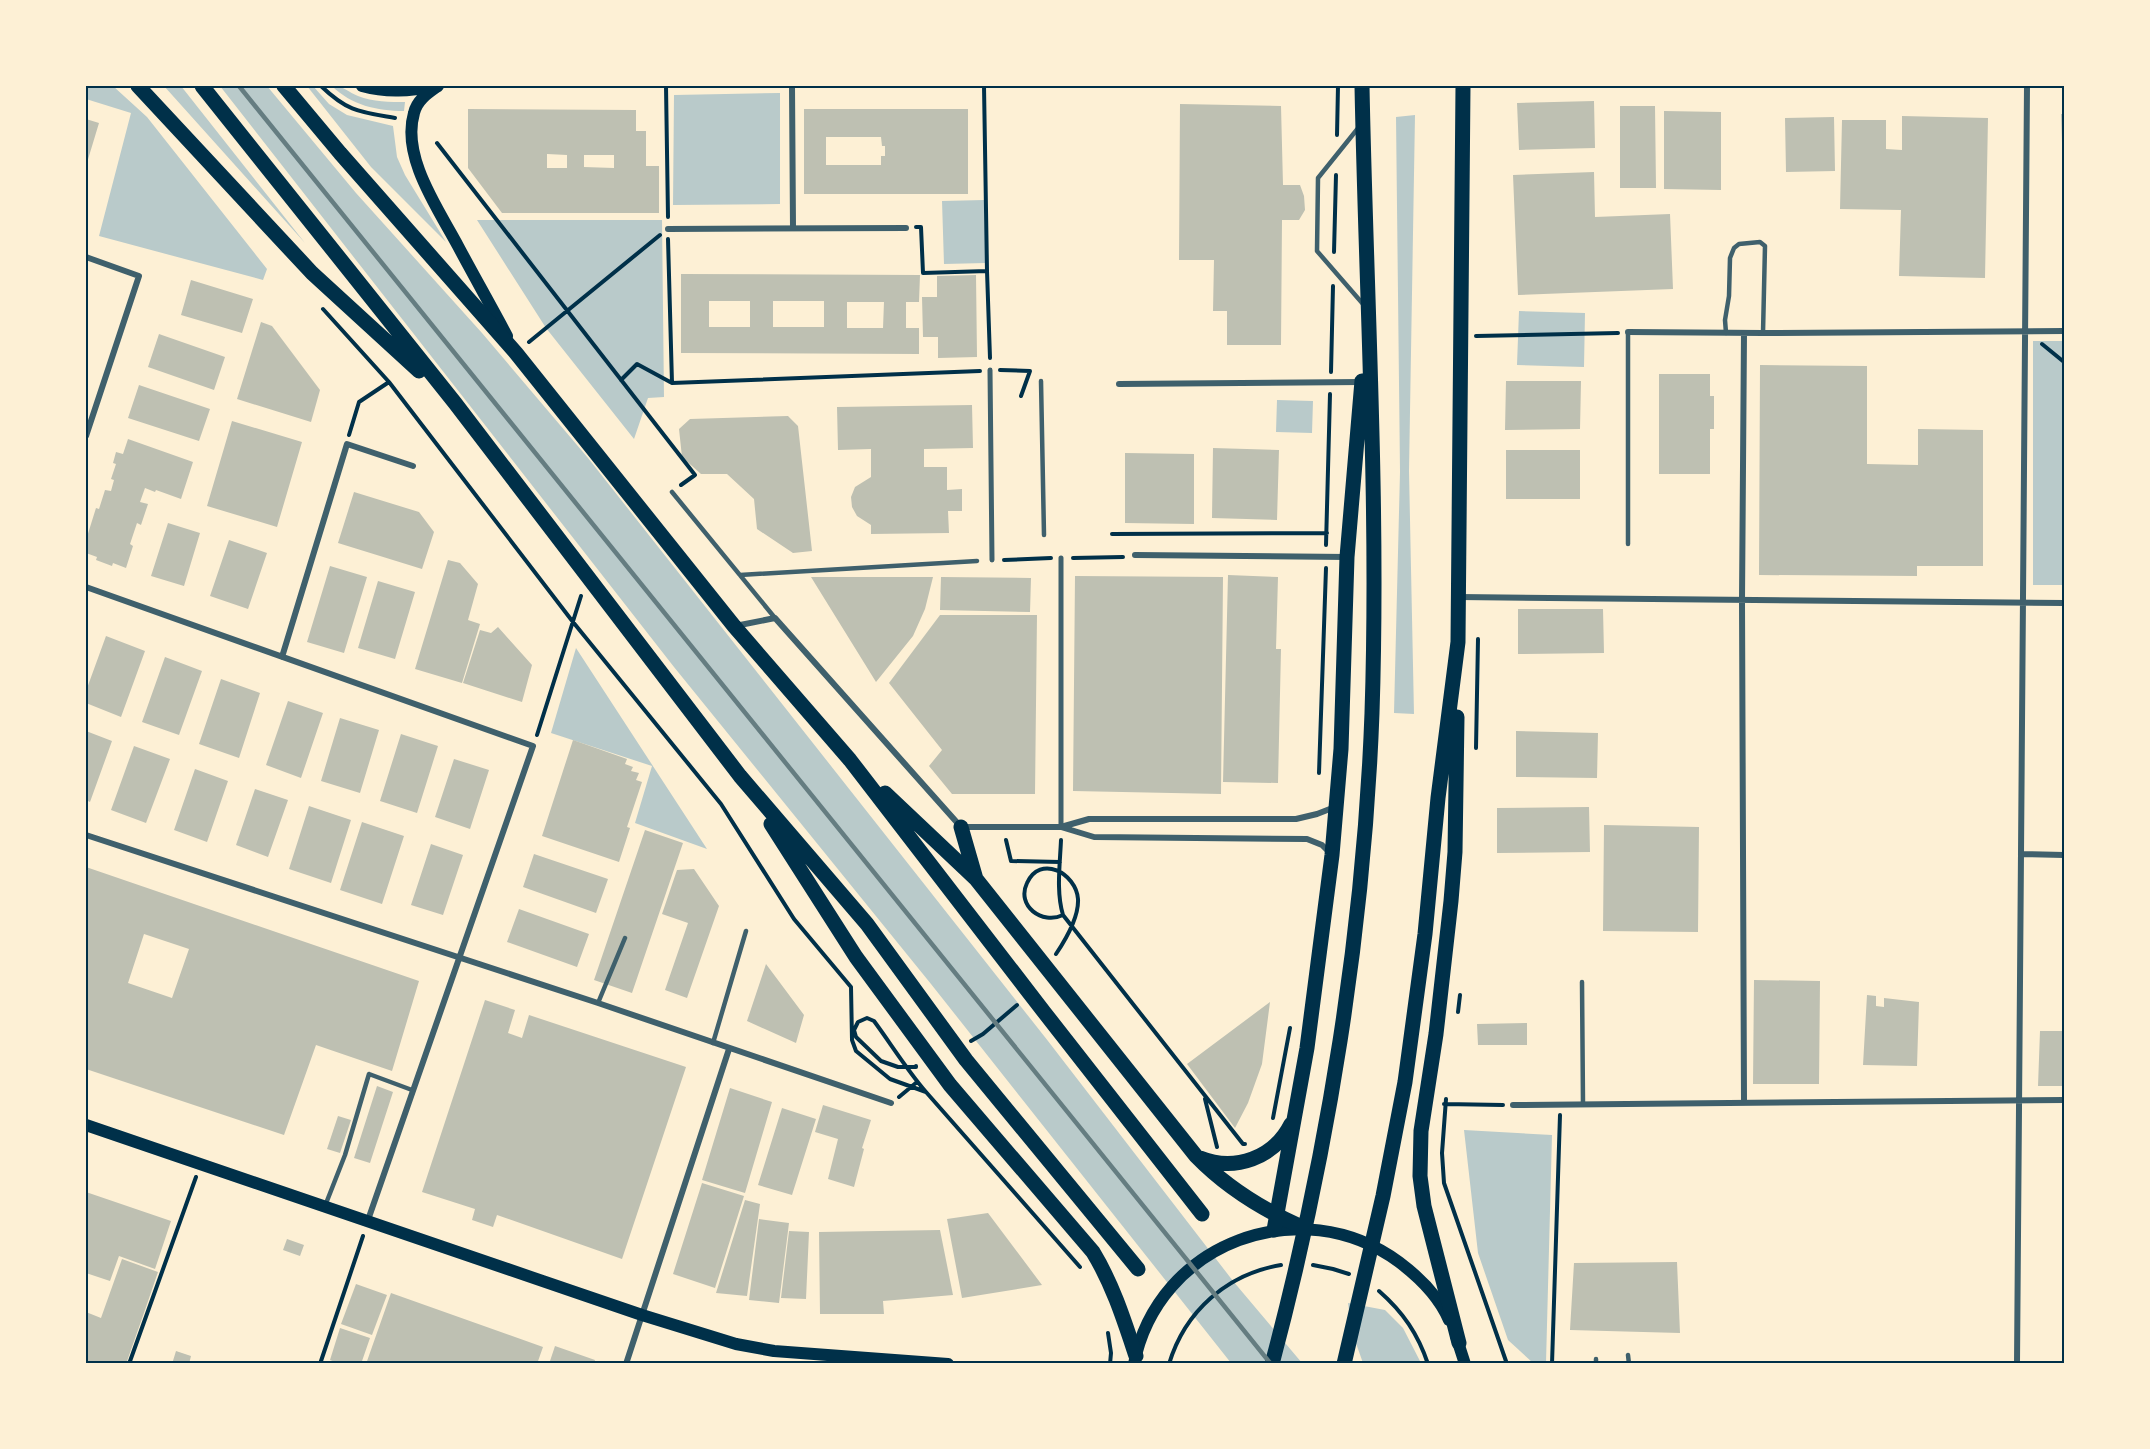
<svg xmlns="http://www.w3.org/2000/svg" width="2150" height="1449" font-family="Spectral,serif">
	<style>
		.green { fill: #b9caca }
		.building { fill: #bec0b2; fill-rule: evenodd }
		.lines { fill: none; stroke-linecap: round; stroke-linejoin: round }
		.path { stroke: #003049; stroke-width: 4 }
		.service { stroke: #3f606c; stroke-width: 4.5 }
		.pedestrian { stroke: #3f606c; stroke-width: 5 }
		.minor { stroke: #3f606c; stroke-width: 6 }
		.secondary { stroke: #003049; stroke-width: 12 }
		.primary { stroke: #003049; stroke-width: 15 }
		.rail { stroke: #657d81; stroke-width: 4.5 }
		.neatline { fill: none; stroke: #003049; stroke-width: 2 }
	</style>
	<rect width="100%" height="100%" fill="#fdf0d5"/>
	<!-- green -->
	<path class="green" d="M86,86H113L147,117L267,269L263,280L99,236L131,113L86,99Z
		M164,86H181L305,243Z
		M220,86H267L356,193L482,333L588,458L1048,1041L1233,1281L1302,1363H1231L931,984L674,667Z
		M307,86H313L329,104L347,115L393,126L397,157L405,175L446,242L371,167Z
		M332,86C343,85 348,92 358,96C373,102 390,102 405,102L404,111C377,111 351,105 332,86Z
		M780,93V204L673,205L674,95Z
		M1415,115L1409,471L1414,714L1394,713L1400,472L1396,117Z
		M984,200L986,263L944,264L942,201Z
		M477,220H662L664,397L648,398L634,439L546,328Z
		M1519,311L1585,313L1584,367L1517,365Z
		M2033,341H2064V585H2033Z
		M1277,400L1313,401L1312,433L1276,432Z
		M576,648L707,849L635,823L652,766L551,733Z
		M1464,1130L1552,1135L1546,1363H1533L1508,1340L1478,1253Z
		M1348,1303L1385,1310L1403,1328L1421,1363H1363L1352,1332Z"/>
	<!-- building -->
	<path class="building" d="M1594,101L1595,148L1519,150L1517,103Z
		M1180,104L1281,106L1283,185H1300L1304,196L1305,210L1299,220H1282L1281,345H1227V311H1213L1214,260H1179Z
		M1620,106H1655L1656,188H1620Z
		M468,109L636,110V131H646V166H659V213H502L468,168ZM547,154L567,155V168H547ZM584,155H614V168L584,167Z
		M804,109H968V194H804ZM826,137H881L882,146H885V156H881V165H826Z
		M1664,111L1721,112V190L1664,189Z
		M2061,114H2064V171H2063Z
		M1902,116L1988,118L1985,278L1899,276L1901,210L1840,209L1842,120H1886V149L1902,150Z
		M1834,117L1835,171L1786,172L1785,118Z
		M86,119L99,123L86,166Z
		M1594,172L1595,217L1670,214L1673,289L1518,295L1513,175Z
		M681,274L920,275L919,302H906V328H919V354L681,353ZM709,301H750V327H709ZM773,301H824V327H773ZM847,302H884L883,328H847Z
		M976,275L977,357L938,358V337H923L922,297H937V276Z
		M191,280L253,299L242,333L181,315Z
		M261,322L272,326L320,390L311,422L237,399Z
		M159,334L225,357L214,390L148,367Z
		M1760,365L1867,366V464L1918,465V429L1983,430V566H1917V576L1759,575Z
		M1659,374H1710V396H1714V429H1710V474H1659Z
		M1506,381H1581L1580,429L1505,430Z
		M139,385L210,409L199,441L128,418Z
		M972,405L973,448L924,449V467H947V490L962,489V511H948L949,533L871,534V525L857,516L852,507L851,497L855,487L871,477V449L838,450L837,407Z
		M788,416L798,426L812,551L793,553L757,529L754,499L727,474H701L682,457L679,429L690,419Z
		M232,421L302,442L277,527L207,506Z
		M128,439L193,462L181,499L156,490L155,492L145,488L140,502L148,504L141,525L137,523L130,544L133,546L126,568L113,563L112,566L96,560L97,557L86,553V540L96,508L99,509L105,490L111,491L114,480L111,479L116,464L113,463L116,452L123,454Z
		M1213,448L1279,450L1277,520L1212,518Z
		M1506,450H1580V499H1506Z
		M1125,453L1194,454V524L1125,523Z
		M354,492L419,512L434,532L422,569L338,543Z
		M168,523L200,533L184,586L151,576Z
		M229,540L267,553L248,609L210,596Z
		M448,560L460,563L478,584L468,620L480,624L462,683L415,669Z
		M330,566L367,577L344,653L307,642Z
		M1228,575L1278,577L1276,649H1281L1278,783L1223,782Z
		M1075,576L1223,577L1221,794L1073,791Z
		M811,577H933L925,609L913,636L876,682Z
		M941,577L1031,578L1030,612L940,610Z
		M378,581L415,592L395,659L358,648Z
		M1518,609H1603L1604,653L1518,654Z
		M940,615H1037L1035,794H952L929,766L942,750L889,683Z
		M498,627L532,665L522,702L463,683L480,630L491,633Z
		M106,636L145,651L121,717L86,703V691Z
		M165,657L202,671L179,735L142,722Z
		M221,679L260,693L239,758L199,744Z
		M288,701L323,713L301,778L266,765Z
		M340,718L379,730L360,793L321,781Z
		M86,731L112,741L90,802L86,800Z
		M1516,731L1598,733L1597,778L1516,777Z
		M401,734L438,746L417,813L380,801Z
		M573,740L627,759L625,764L633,767L631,771L639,773L636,780L642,782L627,827L630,828L619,862L542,836Z
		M134,746L170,759L146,823L111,810Z
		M454,759L489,770L470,829L435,817Z
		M195,769L228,781L207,842L174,830Z
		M255,789L288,800L268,857L236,845Z
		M309,806L351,820L331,883L289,869Z
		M1589,807L1590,852L1497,853V808Z
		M362,822L404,836L382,904L340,890Z
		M1604,825L1699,827L1698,932L1603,931Z
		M645,830L683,843L632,993L594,980Z
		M431,844L463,855L443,915L411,905Z
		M534,854L608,879L596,913L523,887Z
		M86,867L419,981L392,1071L316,1045L284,1135L86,1069ZM144,934L189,949L172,998L128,983Z
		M694,869L719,906L687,998L665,990L688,923L662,914L677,870Z
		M519,909L589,934L577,967L507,942Z
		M766,964L804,1015L796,1043L747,1021Z
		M1754,980L1820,981L1819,1084H1753Z
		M1867,995L1876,996V1006L1884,1007V998L1919,1002L1917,1066L1863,1065Z
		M485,1000L515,1010L508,1033L522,1038L529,1015L686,1067L622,1259L497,1215L493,1227L472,1220L475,1209L422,1192Z
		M1270,1002L1262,1064L1248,1103L1235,1128L1187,1064Z
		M1527,1023V1045H1478L1477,1024Z
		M2040,1031H2064V1086H2038Z
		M377,1086L393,1092L370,1163L354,1158Z
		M730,1088L772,1102L745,1193L702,1180Z
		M823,1105L871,1120L862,1148L864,1149L854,1187L828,1179L838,1139L815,1132Z
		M782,1108L816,1119L792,1195L758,1185Z
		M338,1116L351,1120L340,1153L327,1149Z
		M702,1183L744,1196L715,1288L673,1274Z
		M86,1192L171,1221L155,1269L119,1256L110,1281L86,1273Z
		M745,1200L760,1204L747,1296L716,1293Z
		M988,1213L1042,1285L962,1298L947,1219Z
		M759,1219L789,1223L779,1303L749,1300Z
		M940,1230L953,1295L883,1301L884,1314H820L819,1232Z
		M789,1231L809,1232L806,1299L781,1298Z
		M287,1239L304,1245L300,1256L283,1250Z
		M122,1259L158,1272L145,1310L126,1364H86V1312L101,1318Z
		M1677,1262L1680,1333L1570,1330L1574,1263Z
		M356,1284L387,1295L372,1335L341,1324Z
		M391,1293L543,1347L537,1364H366Z
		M340,1328L370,1338L361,1364H340L330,1360Z
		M555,1346L595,1360L594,1364H549Z
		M176,1351L191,1356L189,1364H172Z"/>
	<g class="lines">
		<!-- path -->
		<path class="path" d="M321,86C348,112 360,112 395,118
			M666,86L668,217
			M984,86L987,271
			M1337,135L1338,86
			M437,143L695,475L681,485
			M916,227H921L923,273L987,271L990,358
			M1334,252L1336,175
			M323,309L389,382L573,622L721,804L794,919L851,987L852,1040L856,1051L890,1079L926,1092L1080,1267
			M1476,336L1618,333
			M529,342L660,235
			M2042,344L2064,362
			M1000,370L1030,371L1021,396
			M1331,372L1333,286
			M621,380L637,364L672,383L668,239
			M672,383L980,371
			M349,435L359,402L389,382
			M1112,534L1327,533
			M1326,545L1330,394
			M1073,558L1123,557
			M1004,560L1051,558
			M537,735L581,596
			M1476,748L1478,639
			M1319,773L1326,568
			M1006,840L1011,861L1060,862
			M1063,915L1243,1144H1245
			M1056,954C1066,939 1079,917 1078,899C1076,873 1040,854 1027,883C1016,906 1042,925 1063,915C1056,892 1060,864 1061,840
			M1458,1012L1460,995
			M971,1041L983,1034L1017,1005
			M916,1066V1067H898L881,1061L856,1037L854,1030L858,1022L867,1018L874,1021C891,1044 907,1070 926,1092
			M899,1097L917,1082
			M1205,1099L1217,1147
			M1446,1099L1442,1153L1444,1183L1507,1364
			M1444,1104L1503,1105
			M1273,1118L1290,1028
			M1313,1265L1333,1269L1349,1274
			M1379,1291C1403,1312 1418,1334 1428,1364
			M1108,1333L1111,1353L1110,1364
			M129,1364L196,1177
			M320,1364L363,1236
			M1169,1364C1185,1311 1227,1274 1281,1265
			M1552,1364L1560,1115"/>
		<!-- service -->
		<path class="service" d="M1359,127L1318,178L1317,251L1363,304
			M1726,333L1725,320L1729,296L1730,258L1734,248L1739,244L1760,242L1765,246L1763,333
			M1041,381L1044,535
			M672,492L775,618
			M1628,544V332
			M740,575L977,561
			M1582,982L1583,1104
			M598,1003L625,938
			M713,1043L746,931
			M325,1206L345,1155L369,1074L412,1090
			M1628,1355L1629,1364
			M1596,1359V1364"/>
		<!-- pedestrian -->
		<path class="pedestrian" d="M990,370L992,560
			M1061,827V558"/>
		<!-- minor -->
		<path class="minor" d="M792,86L793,228
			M668,229L906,228
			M86,257L139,276L86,436
			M1628,332L1763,333L2064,331
			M1744,333L1742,601L1744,1102
			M1119,384L1361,382
			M1135,555L1347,557
			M86,587L533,746L368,1220
			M1459,597L2064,603
			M735,626L775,618L961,827H1061L1089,819H1296L1317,814L1335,807
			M282,657L347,444L413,466
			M1061,827L1094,837L1307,839L1322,845L1330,853
			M86,835L598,1003L891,1103
			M2021,854L2064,855
			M1513,1105L2064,1100
			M626,1364L729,1049
			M2017,1364L2027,86"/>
		<!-- secondary -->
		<path class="secondary" d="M362,86C387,93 410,91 435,86
			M438,86C428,93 417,100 414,113C401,157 439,210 458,246C474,276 491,306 507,336
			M86,1125L642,1315L736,1344L774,1351L948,1364
			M1456,1336L1465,1364
			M1134,1364C1158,1242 1301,1190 1399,1262C1419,1277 1439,1297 1449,1320"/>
		<!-- primary -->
		<path class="primary" d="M138,86L312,273L419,371
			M202,86L455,403L740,776L867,924L966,1060L1138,1269
			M284,86L340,153L516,353L734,626L850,760L1044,1012L1202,1214
			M1457,717L1455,852L1451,901L1436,1034L1421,1131L1420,1176L1424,1206L1459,1343
			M885,793L976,879L1196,1156C1227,1188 1263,1210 1304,1228
			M771,824L856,957L950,1085L1093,1252C1113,1285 1124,1320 1136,1356
			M961,827L976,879
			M1200,1158C1235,1172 1274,1158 1291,1124
			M1274,1230L1307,1048L1332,855L1341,749L1347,557L1362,381
			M1272,1364C1328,1154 1364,930 1372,713C1379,504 1366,294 1362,86
			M1344,1364L1383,1196L1405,1082L1425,934L1438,798L1458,642L1463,86"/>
		<!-- rail -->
		<path class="rail" d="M239,86L1271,1364"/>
	</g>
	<!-- border -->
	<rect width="2150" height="1449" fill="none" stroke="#fdf0d5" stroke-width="174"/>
	<rect x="87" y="87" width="1976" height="1275" class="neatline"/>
</svg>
